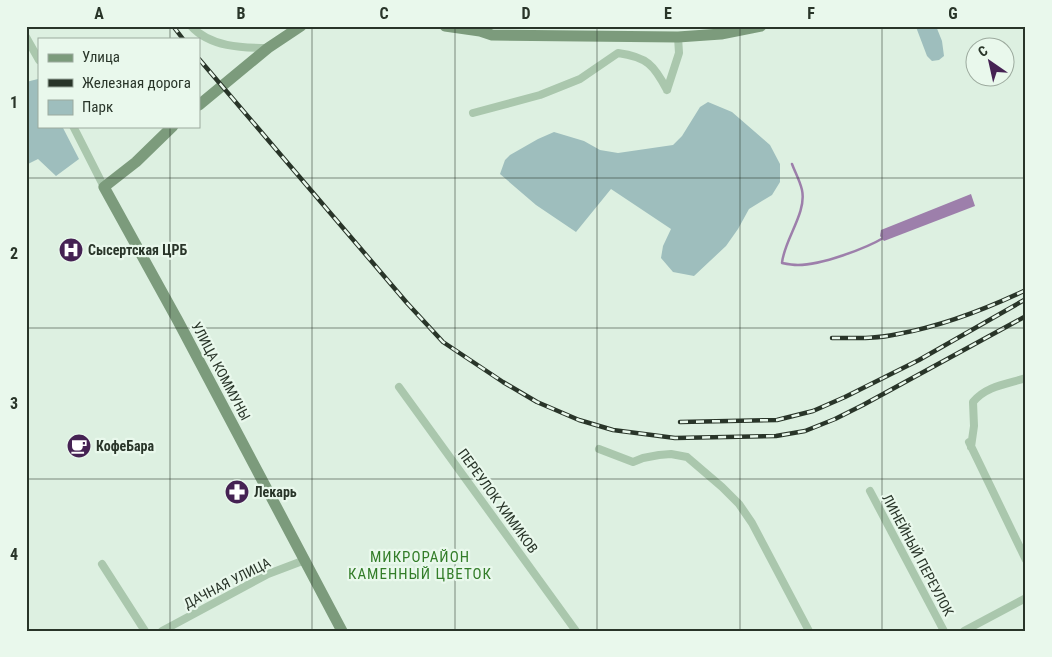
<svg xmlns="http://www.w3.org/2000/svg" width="1052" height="657" font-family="'Roboto Condensed',sans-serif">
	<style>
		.green { fill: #9ebebd }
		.water { fill: #9d7fab }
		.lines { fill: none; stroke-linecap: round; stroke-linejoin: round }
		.stream { stroke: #9d7fab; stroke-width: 2.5 }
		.street { stroke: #aac7ad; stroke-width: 8 }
		.secondary { stroke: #7c9b7c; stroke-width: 11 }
		.rail-casing { stroke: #293529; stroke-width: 4.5 }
		.rail { stroke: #e9f8ec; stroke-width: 2.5; stroke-dasharray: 8; stroke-linecap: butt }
		.grid { fill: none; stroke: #293529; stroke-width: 1; stroke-opacity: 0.55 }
		.labels { text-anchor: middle; stroke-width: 4.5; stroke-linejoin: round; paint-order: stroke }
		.poi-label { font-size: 14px; font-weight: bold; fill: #293529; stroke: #e9f8ec; text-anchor: start }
		.street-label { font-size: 14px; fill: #293529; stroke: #e9f8ec }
		.neighbourhood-label { font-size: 15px; letter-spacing: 1px; fill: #337d29; stroke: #e9f8ec }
		.neatline { fill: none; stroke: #293529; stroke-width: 2 }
		.grid-label { font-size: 16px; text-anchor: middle; font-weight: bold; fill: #293529 }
	</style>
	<rect width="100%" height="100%" fill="#ddf0e1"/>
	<!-- green -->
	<path class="green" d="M936,26L942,41L944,56L939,60L932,61L927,56L916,27Z
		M38,79L39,126H62L79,159L56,176L38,159L26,165V82Z
		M708,102L732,112L770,145L780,164V182L772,195L749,209L738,229L726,246L694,276L673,272L661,258L663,246L671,229L611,189L576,232L536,205L500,174L505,160L510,155L538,139L554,132L584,141L600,150L618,153L673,145L682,136L700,107Z"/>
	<!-- water -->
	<path class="water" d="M971,194L975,206L884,241L880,236L881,230Z"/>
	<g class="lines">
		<!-- stream -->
		<path class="stream" d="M792,164C795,172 800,181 802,190C807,213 784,240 782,263C787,264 793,265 798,265C821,265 865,249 885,237"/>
		<!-- street -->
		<path class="street" d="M191,26C210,47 242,48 268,48
			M26,37L39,60
			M667,90L679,53L678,37
			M473,113L540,95L580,79L618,53C647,57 654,65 667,90
			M73,126L104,187
			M399,387L576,631
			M969,442L1026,560
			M971,447L974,426L973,402C986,386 1007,384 1026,378
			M599,449L633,462L643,458L659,455L671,454L687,457L722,487L739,504L752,523L809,631
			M870,491L944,631
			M102,564L145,631
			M162,631L268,574L305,560
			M964,631L1026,598"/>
		<!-- secondary -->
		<path class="secondary" d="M445,26L480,31L492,35L678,37L721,34L761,26
			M199,105L268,48L301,26
			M173,126L136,162L104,187L178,321L342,631"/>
		<defs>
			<path id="rail" d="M173,26L183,39
				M199,59L407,303L443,342L503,382L537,402L579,420L613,430L675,438L776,436L805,431L835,419L863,405L1026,316
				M832,338C854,338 876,339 898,334C942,326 986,309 1026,290
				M680,422L777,420L813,411L845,397L919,360L1026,299"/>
		</defs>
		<!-- rail casing -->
		<use href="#rail" class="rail-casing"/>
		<!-- rail -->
		<use href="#rail" class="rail"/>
	</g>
	<!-- grid -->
	<path class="grid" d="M170,26V39M312,26V631M455,26V631M597,26V631M740,26V631M882,26V631M170,126V631M26,178H1026M26,328H1026M26,479H1026"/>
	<!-- icons -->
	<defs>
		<symbol id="hospital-disc" viewBox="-11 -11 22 22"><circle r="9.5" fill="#452253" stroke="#e9f8ec"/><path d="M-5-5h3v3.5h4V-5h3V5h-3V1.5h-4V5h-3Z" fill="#fff"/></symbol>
		<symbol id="cafe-disc" viewBox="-11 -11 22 22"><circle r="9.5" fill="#452253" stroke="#e9f8ec"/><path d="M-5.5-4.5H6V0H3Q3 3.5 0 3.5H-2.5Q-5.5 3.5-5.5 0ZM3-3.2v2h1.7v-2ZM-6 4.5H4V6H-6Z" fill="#fff"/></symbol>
		<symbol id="pharmacy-disc" viewBox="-11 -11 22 22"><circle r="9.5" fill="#452253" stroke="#e9f8ec"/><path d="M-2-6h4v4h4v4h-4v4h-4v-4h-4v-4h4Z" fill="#fff"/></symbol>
	</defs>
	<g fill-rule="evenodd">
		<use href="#hospital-disc" x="57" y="236" width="28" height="28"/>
		<use href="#cafe-disc" x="65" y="432" width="28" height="28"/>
		<use href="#pharmacy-disc" x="223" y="478" width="28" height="28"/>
	</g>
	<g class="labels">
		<!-- poi labels -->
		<g class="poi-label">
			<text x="88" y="255">Сысертская ЦРБ</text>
			<text x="96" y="451">КофеБара</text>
			<text x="254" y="497">Лекарь</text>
		</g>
		<!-- street labels -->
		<g class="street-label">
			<text transform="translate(221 371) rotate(62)" y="5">УЛИЦА КОММУНЫ</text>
			<text transform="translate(498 501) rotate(54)" y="5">ПЕРЕУЛОК ХИМИКОВ</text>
			<text transform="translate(918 555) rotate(62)" y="5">ЛИНЕЙНЫЙ ПЕРЕУЛОК</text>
			<text transform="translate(227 583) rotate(-27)" y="5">ДАЧНАЯ УЛИЦА</text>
		</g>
		<!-- neighbourhood labels -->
		<g class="neighbourhood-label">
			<text x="420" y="562">МИКРОРАЙОН<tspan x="420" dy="17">КАМЕННЫЙ ЦВЕТОК</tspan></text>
		</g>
	</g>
	<!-- border -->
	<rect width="1052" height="657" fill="none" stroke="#e9f8ec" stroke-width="55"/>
	<!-- legend -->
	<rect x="38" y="38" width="162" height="90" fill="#e9f8ec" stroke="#9caa9e"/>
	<rect x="48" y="54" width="25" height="8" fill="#7c9b7c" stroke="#9caa9e"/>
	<text x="82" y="62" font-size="15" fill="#293529">Улица</text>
	<rect x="48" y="79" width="25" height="8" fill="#293529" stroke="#9caa9e"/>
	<text x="82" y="88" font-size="15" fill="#293529">Железная дорога</text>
	<rect x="48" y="100" width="25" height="15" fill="#9ebebd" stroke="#9caa9e"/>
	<text x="82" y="112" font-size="15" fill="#293529">Парк</text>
	<!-- north arrow -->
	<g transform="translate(990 62) rotate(326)"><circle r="24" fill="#e9f8ec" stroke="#9caa9e"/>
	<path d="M0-4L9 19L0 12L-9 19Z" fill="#452253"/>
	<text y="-8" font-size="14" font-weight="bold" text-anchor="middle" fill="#293529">С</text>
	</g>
	<rect x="28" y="28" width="996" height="602" class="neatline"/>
	<g class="grid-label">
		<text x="99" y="19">A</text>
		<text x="241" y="19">B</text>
		<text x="384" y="19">C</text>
		<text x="526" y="19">D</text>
		<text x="668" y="19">E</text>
		<text x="811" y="19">F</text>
		<text x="953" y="19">G</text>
		<text x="14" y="108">1</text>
		<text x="14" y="259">2</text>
		<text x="14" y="409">3</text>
		<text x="14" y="560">4</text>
	</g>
</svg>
